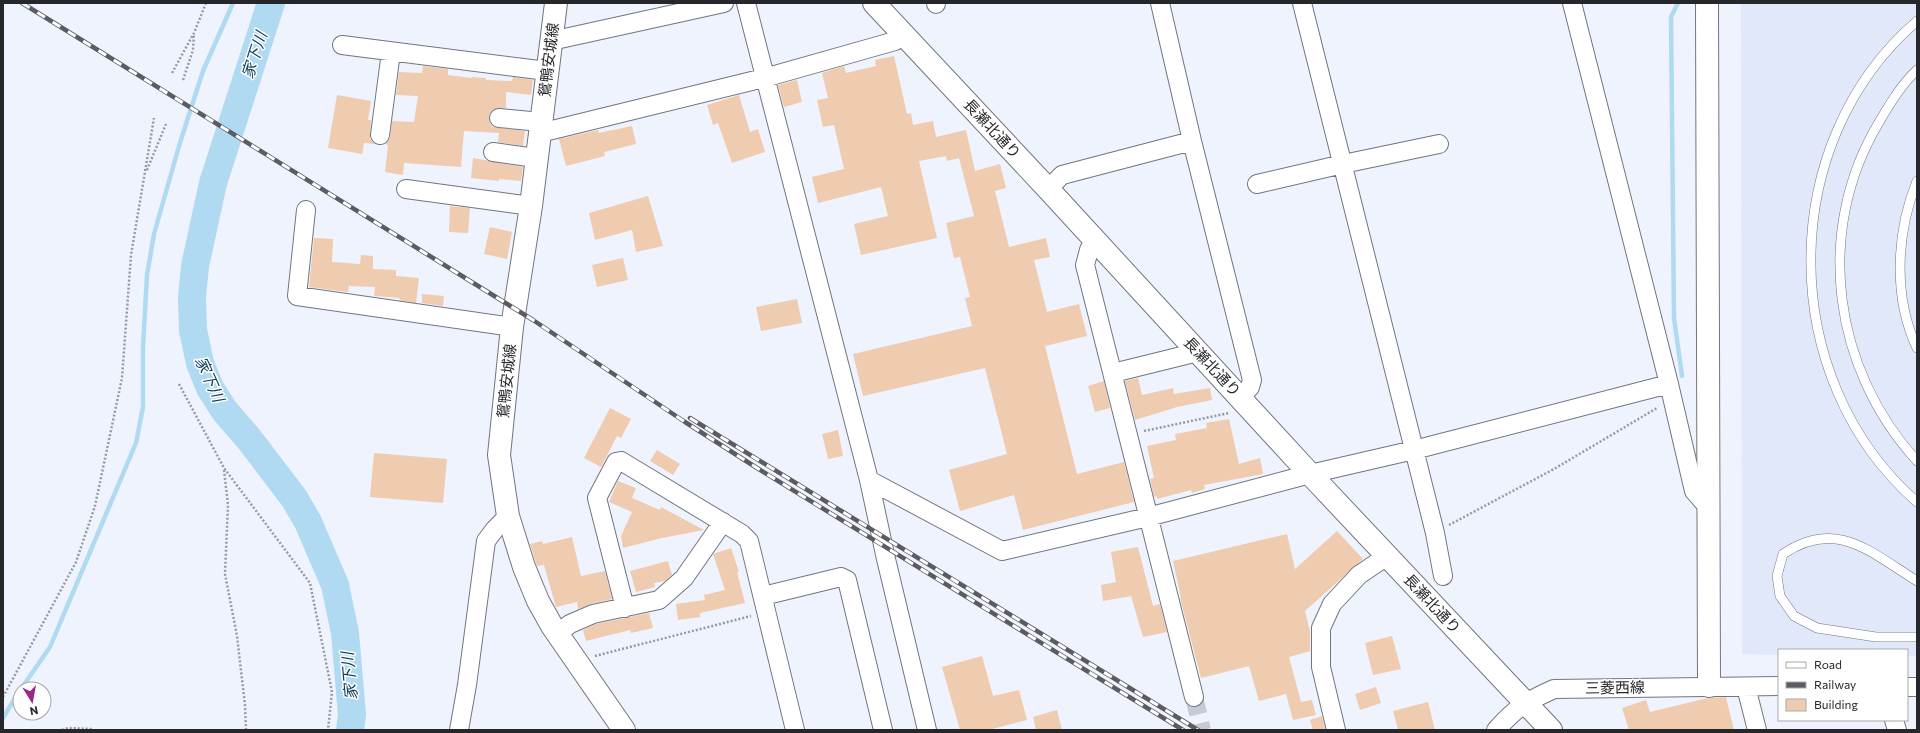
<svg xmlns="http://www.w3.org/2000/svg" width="1920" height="733" font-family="Commissioner,'Noto Sans JP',sans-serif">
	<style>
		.built { fill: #e1e8fa }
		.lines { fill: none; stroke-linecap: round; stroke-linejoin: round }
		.stream { stroke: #b0d9f2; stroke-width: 4.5 }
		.river { stroke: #b0d9f2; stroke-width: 28 }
		.building { fill: #efcbaf }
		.street-tunnel { stroke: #c7cad4; stroke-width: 18; stroke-dasharray: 18 9; stroke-linecap: butt }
		.lane-casing { stroke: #71757e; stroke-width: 10 }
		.street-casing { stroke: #71757e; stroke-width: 20 }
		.secondary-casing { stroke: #71757e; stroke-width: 24 }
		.path { stroke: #989aa2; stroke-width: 2.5; stroke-dasharray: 2 2; stroke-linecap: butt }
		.lane { stroke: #fff; stroke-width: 9 }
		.street { stroke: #fff; stroke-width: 18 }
		.secondary { stroke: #fff; stroke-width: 22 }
		.rail-casing { stroke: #5a5c62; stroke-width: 4.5 }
		.rail { stroke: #fff; stroke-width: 3; stroke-dasharray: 9; stroke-linecap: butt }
		.labels { text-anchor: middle; stroke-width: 3; stroke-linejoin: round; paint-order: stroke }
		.street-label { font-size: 15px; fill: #26272b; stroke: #fff }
		.water-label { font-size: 16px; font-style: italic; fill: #0b3f59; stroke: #fff }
	</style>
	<rect width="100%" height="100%" fill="#eff3fe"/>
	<!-- built -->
	<path class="built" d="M1741,3H1917V656H1907V650H1779V655L1742,654Z"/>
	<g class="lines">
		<!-- stream -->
		<path class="stream" d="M1678,3L1671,17L1674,318L1682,376
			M21,689L50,647L136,443L143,407V347L147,275L154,234L179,146L203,71L233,3
			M3,718L20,690"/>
		<!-- river -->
		<path class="river" d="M271,3L213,183L195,266L192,297L193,330L200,363L210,388L224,410L249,439L294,498L308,522L335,585L345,633L352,715L350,730"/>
	</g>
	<!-- building -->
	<path class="building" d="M894,56L907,114L911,113L913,125L933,121L936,137L966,130L975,171L1000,164L1006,188L995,191L1009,247L1046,238L1050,257L1034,260L1047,312L1079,304L1087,336L1045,346L1077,474L1124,462L1134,502L1023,530L1014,495L960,511L949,470L1007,454L985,368L863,396L853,354L972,326L965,298L970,297L960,257L954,258L946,223L974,216L959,158L947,161L946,156L919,161L937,238L861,255L854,224L888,216L881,187L818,203L812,177L844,169L834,125L823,127L817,100L828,98L822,73L844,66L846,73L876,66L875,60Z
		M423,66L448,69V75L472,78V77L486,78V80L512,81L513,77L533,80L531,95L506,92V108L494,109L489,117L490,123L493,127L525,131L523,146L498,142L499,133L464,131L461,167L404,163L403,175L385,172L388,145L385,144L390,137L392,121L414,122L418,96L396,95L399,72L422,73Z
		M797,80L802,102L784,107L778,85Z
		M337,95L371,101L368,120H371L370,139L375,144L364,143L362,154L328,148Z
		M739,95L750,132L758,129L765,152L732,163L718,123L713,125L707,105Z
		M632,126L636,144L604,152L605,156L566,166L559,139L598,130L599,133Z
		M473,158L523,167L521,181L499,179V181L471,178Z
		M648,196L663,246L636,252L632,230L595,240L589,213Z
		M450,206L470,208L468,233L449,232Z
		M490,227L512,232L507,259L484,254Z
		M314,238L333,239L332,262L360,264L361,255L373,256V269L396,270V276L419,278L416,303L399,300L400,298L374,296L375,287L349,286L348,292L309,287Z
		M623,258L628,280L597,287L592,265Z
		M422,294L444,296L443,306L422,303Z
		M797,299L802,323L761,331L756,307Z
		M1138,378L1142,395L1173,388L1174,394L1210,388L1212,400L1177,407L1135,420L1125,381Z
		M1104,381L1110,408L1095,412L1088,386Z
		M610,408L631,419L621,438L617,436L601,467L584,458Z
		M1229,419L1239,464L1260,458L1263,474L1204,485L1205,489L1192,493L1191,490L1157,499V496L1154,497L1150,479L1154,478L1147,446L1176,440L1175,434L1207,428L1206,423Z
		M838,430L843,456L828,459L822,434Z
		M657,450L680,464L673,475L650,461Z
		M374,453L447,459L443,503L370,497Z
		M618,481L636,488L632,498L660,510L661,507L704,530L662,538L623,548L621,536L632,512L609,502Z
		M1337,531L1363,559L1305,611L1310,632V651L1289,657L1301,702L1312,700L1316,715L1293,720L1286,694L1259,701L1249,666L1201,678L1180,598H1181L1173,561L1287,534L1295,569Z
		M572,537L581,576L605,571L612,599L591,604L578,609L577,602L556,607L544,565L537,566L530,544L542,541L543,544Z
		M1138,547L1153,606L1160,604L1167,632L1143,637L1131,596L1103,601L1101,585L1116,582L1111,552Z
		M731,548L739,572H737L745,603L700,613V617L678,620L676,604L705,600L704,595L725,590L713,554Z
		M668,561L672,575L665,581L654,583L655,587L636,592L630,571Z
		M649,613L653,628L631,633L630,630L586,641L583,630L596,624Z
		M1392,636L1401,669L1373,675L1365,643Z
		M982,656L993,696L1019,690L1027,720L988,730H960L942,667Z
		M1376,687L1381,703L1360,710L1355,694Z
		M1726,697L1734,730H1629L1622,708L1646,700L1650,712L1708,698Z
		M1428,702L1435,730H1398L1393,711Z
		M1057,710L1062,730H1036L1033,717Z
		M1322,716L1325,730H1313L1310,720Z"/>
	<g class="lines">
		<!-- street-tunnel -->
		<path class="street-tunnel" d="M1194,697L1202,730"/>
		<defs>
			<path id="lane" d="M1917,21C1775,143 1776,379 1917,502
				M1917,70C1901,85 1889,105 1878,124C1814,232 1833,369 1917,461
				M1917,181C1896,233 1893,297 1917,348
				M1917,581C1870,552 1837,518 1783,554L1777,576L1780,596L1794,616L1817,628L1876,637H1917"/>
			<path id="street" d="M746,3L869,480L886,559L927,730
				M936,3V4
				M1160,3L1192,141L1252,380L1250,387L1241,397
				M1302,3L1435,533L1443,576
				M1572,3L1669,384
				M551,41L724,3
				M342,45L547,71
				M499,118L541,122
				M540,133L764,78L895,41L904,36
				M380,135L391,52
				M493,152L536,158
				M1257,184L1343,164L1439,144
				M406,189L531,206
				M1048,189L1062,175L1192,141
				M306,210L297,296L512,327
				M1095,240L1089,250L1085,265L1194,697
				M1113,373L1198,352
				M869,480L1002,551L1148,517L1310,474L1414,450L1669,384L1694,491L1707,506
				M763,596L841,577L847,580L883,730
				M625,608L597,498L616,462L621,461L742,534L749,541L795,730
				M557,634L570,624L593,614L659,600L684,578L723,522
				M1746,687L1757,730
				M1907,687H1917
				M1894,720L1897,730
				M459,730L467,685L486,541L495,529L508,516
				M1336,730L1321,667V628L1332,604L1359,575L1387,556
				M1496,730C1517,707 1525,702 1554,689L1779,686"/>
			<path id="secondary" d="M556,3L531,206L512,327L499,455L508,516L524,567L538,601L552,626L624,730
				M874,3L1048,189L1310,474L1551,730
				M1707,3L1709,686"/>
		</defs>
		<!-- lane casing -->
		<use href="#lane" class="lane-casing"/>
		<!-- street casing -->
		<use href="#street" class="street-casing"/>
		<!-- secondary casing -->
		<use href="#secondary" class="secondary-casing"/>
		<!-- path -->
		<path class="path" d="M172,73L194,33L206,3
			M183,80L193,50L194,34
			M147,170L166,124
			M179,384L224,468L310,583L332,692L328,730
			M1144,431L1229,413
			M224,470L228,505L225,574L237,636L245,705L246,730
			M1449,525L1554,469L1657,408
			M595,656L751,616
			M3,697L76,562L95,506L122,378L131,255L154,118
			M62,730L68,728L92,729"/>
		<!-- lane -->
		<use href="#lane" class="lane"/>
		<!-- street -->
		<use href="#street" class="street"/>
		<!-- secondary -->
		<use href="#secondary" class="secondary"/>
		<defs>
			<path id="rail" d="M22,3L533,320L685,422L757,468L1183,730
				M690,418L1198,730"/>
		</defs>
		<!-- rail casing -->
		<use href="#rail" class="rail-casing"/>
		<!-- rail -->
		<use href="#rail" class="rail"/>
	</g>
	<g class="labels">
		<!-- street labels -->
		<g class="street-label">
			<text transform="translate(549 60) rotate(-83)" y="5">鴛鴨安城線</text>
			<text transform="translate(992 129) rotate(47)" y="5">長瀬北通り</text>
			<text transform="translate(1212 367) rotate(47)" y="5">長瀬北通り</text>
			<text transform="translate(507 381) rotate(-84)" y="5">鴛鴨安城線</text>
			<text transform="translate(1432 604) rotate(47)" y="5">長瀬北通り</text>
			<text transform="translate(1615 688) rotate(-1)" y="5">三菱西線</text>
		</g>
		<!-- water labels -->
		<g class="water-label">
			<text transform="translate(254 55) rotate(-72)" y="6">家下川</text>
			<text transform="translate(210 379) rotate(66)" y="6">家下川</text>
			<text transform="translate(349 676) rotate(-95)" y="6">家下川</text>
		</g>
	</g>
	<!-- border -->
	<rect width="1920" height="733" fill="none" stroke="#26272b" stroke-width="8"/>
	<!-- legend -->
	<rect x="1778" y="649" width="130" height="72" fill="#ffffff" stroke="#a8a9aa"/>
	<rect x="1786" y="662" width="20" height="6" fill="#ffffff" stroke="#a8a9aa"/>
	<text x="1814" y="669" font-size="12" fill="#26272b">Road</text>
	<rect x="1786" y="682" width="20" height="6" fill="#5a5c62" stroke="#a8a9aa"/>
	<text x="1814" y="689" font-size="12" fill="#26272b">Railway</text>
	<rect x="1786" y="699" width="20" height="12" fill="#efcbaf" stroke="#a8a9aa"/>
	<text x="1814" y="709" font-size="12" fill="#26272b">Building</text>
	<!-- north arrow -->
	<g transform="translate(32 701) rotate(169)"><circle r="19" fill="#ffffff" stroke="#a8a9aa"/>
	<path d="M0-3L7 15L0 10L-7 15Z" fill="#992886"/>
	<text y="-6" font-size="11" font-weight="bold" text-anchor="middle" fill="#26272b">N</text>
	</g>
</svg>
